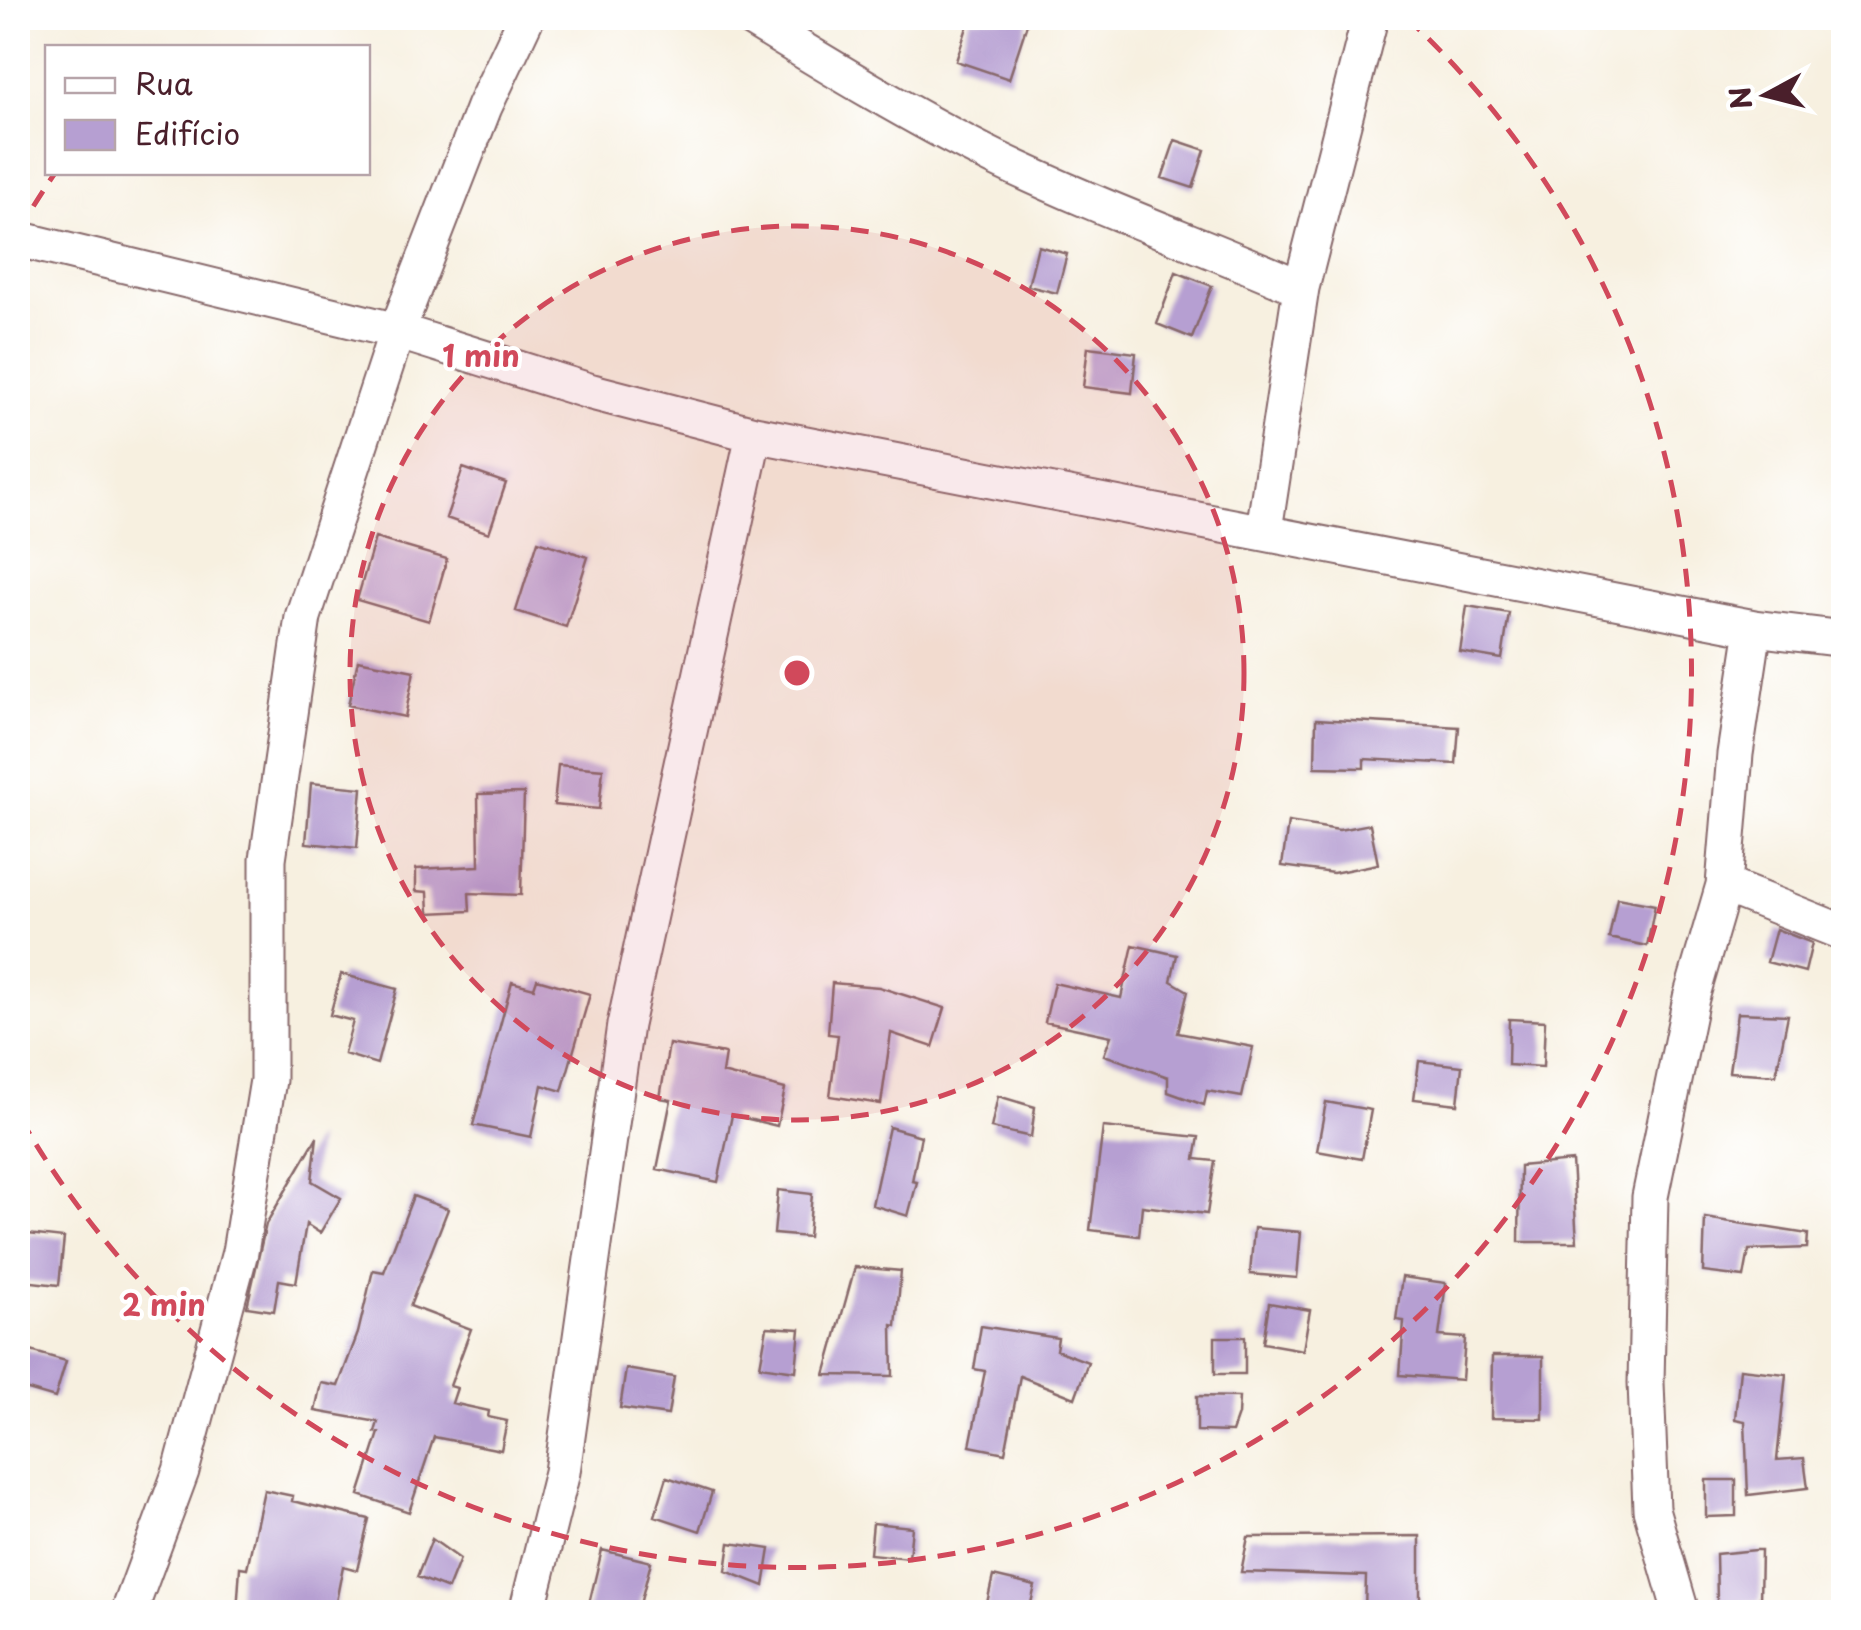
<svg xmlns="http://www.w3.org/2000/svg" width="1861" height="1630" font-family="'Playpen Sans',sans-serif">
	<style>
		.building { fill: #b69fd2 }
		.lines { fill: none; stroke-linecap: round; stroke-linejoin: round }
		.street-casing { stroke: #87686a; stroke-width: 39 }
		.street { stroke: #fff; stroke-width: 35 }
		.ring { fill: none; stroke: #d1495b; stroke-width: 5; stroke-dasharray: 18 12 }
		.centre { fill: #d1495b; stroke: #fff; stroke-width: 5 }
		.ring-label { font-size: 30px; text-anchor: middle; font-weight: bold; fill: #d1495b; stroke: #fff; stroke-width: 8; stroke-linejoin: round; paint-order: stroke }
	</style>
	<rect width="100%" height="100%" fill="#fff"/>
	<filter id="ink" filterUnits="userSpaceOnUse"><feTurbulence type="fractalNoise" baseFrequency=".01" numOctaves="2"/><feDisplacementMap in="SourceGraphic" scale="20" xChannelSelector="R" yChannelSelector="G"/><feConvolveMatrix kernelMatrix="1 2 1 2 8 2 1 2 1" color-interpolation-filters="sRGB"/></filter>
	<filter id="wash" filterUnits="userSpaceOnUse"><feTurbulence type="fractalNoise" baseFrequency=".0048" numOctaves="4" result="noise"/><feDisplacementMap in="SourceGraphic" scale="40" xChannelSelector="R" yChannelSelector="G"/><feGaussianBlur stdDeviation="2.25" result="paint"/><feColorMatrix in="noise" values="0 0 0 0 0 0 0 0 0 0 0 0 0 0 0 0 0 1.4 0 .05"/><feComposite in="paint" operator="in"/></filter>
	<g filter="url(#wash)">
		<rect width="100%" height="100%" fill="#f7f0e0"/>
		<g id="blocks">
			<!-- building -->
			<path class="building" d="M970,18H1029L1009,79L956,61Z
				M1175,140L1205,150L1193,188L1162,178Z
				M1038,246L1067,254L1057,293L1028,286Z
				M1176,272L1212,286L1192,338L1157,324Z
				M1088,347L1136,353L1132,393L1083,387Z
				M463,468L506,483L489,533L446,518Z
				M375,538L447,559L429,621L357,600Z
				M538,541L588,557L566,627L516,611Z
				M1467,606L1509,613L1502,659L1460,652Z
				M358,660L414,671L405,717L348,705Z
				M1316,719L1459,727L1456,764L1364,759V768L1315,767Z
				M558,765L603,769L599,809L554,805Z
				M311,783L362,788L357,848L306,843Z
				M524,793L521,895L469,893L470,911L429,913L428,892L416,891V869L479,866L478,794Z
				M1288,822L1339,830L1370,824L1378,864L1333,873L1282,866Z
				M1617,898L1655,905L1647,946L1609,938Z
				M1776,929L1812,943L1805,972L1767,962Z
				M1133,945L1177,955L1171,981L1188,991L1178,1033L1253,1047L1242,1097L1207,1091L1204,1105L1168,1092V1077L1104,1055L1111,1036L1045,1022L1054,983L1121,998Z
				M341,974L397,989L377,1064L344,1054L353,1021L330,1015Z
				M537,979L590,994L562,1091L542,1085L531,1137L473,1125L512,982L534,988Z
				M832,983L879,987L945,1008L933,1047L891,1033L881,1104L830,1096L838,1035L828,1034Z
				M1737,1013L1788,1015L1776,1075L1729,1072Z
				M1509,1019L1545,1021L1543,1067L1508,1065Z
				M669,1044L725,1054L722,1073L785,1089L777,1126L732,1115L718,1182L657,1169L671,1100L660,1098Z
				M1419,1061L1462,1066L1458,1104L1414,1099Z
				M998,1096L1035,1107L1031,1137L991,1128Z
				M1326,1102L1371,1110L1362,1159L1317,1151Z
				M889,1127L921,1136L912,1181L917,1182L908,1216L872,1205Z
				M1103,1127L1199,1137L1195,1159L1215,1161L1207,1214L1142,1206L1139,1236L1090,1230Z
				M317,1137L312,1181L341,1198L320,1233L306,1224L296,1283L279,1280L274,1311L247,1307L266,1224Z
				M1572,1161L1577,1242H1519L1520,1166Z
				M778,1190L812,1194L808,1237L774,1234Z
				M413,1196L448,1209L410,1306L471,1329L450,1386L457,1388L452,1403L489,1411L488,1417L507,1421L501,1450L434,1437L409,1512L359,1495L379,1433L375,1432L378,1422L315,1411L321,1383L338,1386L358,1333L373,1270L384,1272Z
				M1705,1218L1808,1234L1807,1248L1749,1250L1744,1277L1703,1272Z
				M1254,1228L1301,1232L1297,1278L1250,1274Z
				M28,1234L64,1238L59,1285L23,1281Z
				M855,1267L901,1271L896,1326L892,1325L893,1376L825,1375Z
				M1402,1277L1446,1283L1439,1336L1465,1338L1462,1380L1400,1375L1404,1321L1396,1320Z
				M1269,1303L1310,1310L1303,1350L1263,1343Z
				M981,1326L1058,1338L1056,1350L1088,1362L1075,1398L1020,1376L1005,1453L970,1446L985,1371L974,1369Z
				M767,1327L800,1329L796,1371L760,1366Z
				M1215,1337H1245V1374H1215Z
				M24,1349L66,1361L55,1398L18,1387V1370Z
				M1492,1356H1543V1419L1491,1418Z
				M626,1369L674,1377L668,1415L620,1408Z
				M1740,1369L1786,1374L1777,1460L1804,1458L1808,1488L1748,1495L1745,1421L1735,1419Z
				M1197,1396L1239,1397L1238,1415L1232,1432L1197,1431Z
				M667,1477L712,1492L700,1531L655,1516Z
				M1706,1480H1736V1516L1706,1517Z
				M264,1490L293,1496L292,1501L369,1519L357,1570L343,1566L334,1612H237L240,1567L247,1568Z
				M873,1523L912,1527L909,1558L870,1554Z
				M1420,1536V1612H1365L1366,1576L1241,1572L1248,1537Z
				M432,1539L460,1559L448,1589L417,1577Z
				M730,1543L770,1549L764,1586L726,1571Z
				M602,1550L651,1562L638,1612H587Z
				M1756,1550H1761L1760,1601L1721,1603L1717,1601L1716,1554Z
				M993,1576L1035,1586L1029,1612H985Z"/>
		</g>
	</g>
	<g filter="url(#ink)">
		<use href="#blocks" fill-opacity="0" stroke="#87686a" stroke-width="2.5"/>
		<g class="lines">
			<defs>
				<path id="street" d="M750,18C830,67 912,117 997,159C1096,207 1200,244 1301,288
					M18,239L397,331L592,392L754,434L1754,628L1844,639
					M1264,530L1301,288L1370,18
					M1724,885L1844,933
					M129,1612L181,1471L240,1252L268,1080V859L303,617L397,331L484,107L526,18
					M527,1612L562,1472L625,1025L754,434
					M1681,1612L1651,1509L1646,1383L1650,1197L1691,998L1724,885L1735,754L1754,628"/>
			</defs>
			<!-- street casing -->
			<use href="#street" class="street-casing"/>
			<!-- street -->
			<use href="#street" class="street"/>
		</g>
	</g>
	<!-- distance rings -->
	<circle cx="797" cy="673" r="447" fill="#d1495b" fill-opacity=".12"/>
	<g class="ring">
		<circle cx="797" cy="673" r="447"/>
		<path d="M18 232A895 895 0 0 1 55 173M1407 18A895 895 0 1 1 18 1114"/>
	</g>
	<circle cx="797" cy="673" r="15" class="centre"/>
	<g class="ring-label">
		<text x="481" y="367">1 min</text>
		<text x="164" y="1316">2 min</text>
	</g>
	<!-- margin -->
	<rect width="1861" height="1630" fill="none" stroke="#fff" stroke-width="60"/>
	<!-- legend -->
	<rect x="45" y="45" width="325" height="130" fill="#ffffff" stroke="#b7a5aa" stroke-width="2.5"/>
	<rect x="65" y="78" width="50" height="15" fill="#ffffff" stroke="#b7a5aa" stroke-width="2.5"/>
	<text x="135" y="95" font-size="30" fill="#4a1f2b">Rua</text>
	<rect x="65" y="120" width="50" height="30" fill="#b69fd2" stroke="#b7a5aa" stroke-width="2.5"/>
	<text x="135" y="145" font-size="30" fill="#4a1f2b">Edifício</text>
	<!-- north arrow -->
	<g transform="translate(1766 95) rotate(263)" stroke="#ffffff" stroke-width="8" paint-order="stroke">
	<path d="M0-8L18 38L0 25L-18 38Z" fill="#4a1f2b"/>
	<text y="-15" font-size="28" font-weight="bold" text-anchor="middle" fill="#4a1f2b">N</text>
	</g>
</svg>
